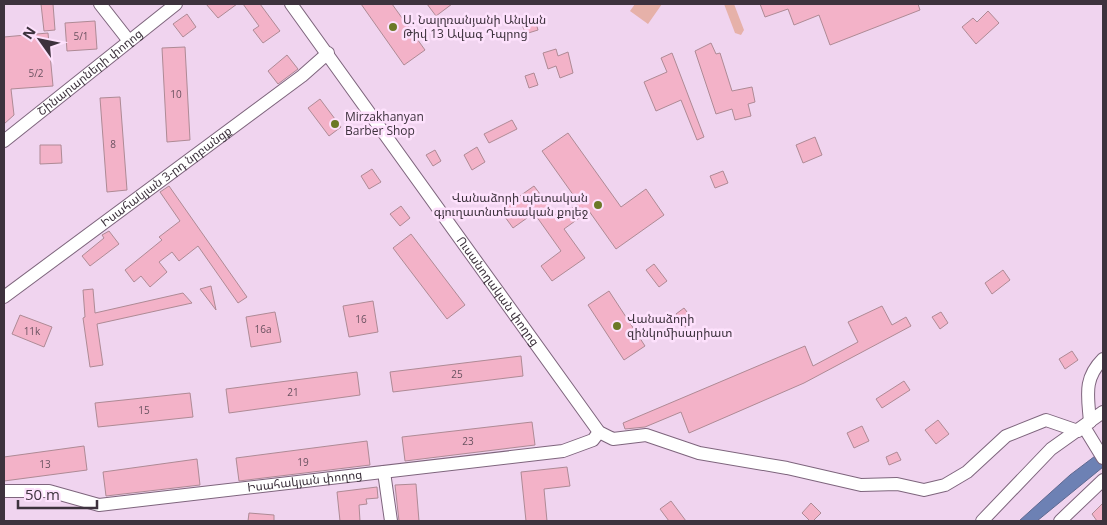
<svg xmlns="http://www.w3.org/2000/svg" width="1107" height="525" font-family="'Open Sans','Noto Sans Armenian',sans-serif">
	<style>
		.green { fill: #e6b1a9 }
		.water { fill: #6d81b4; stroke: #5f6990 }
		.building { fill: #f3b2c8; stroke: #ae8a95 }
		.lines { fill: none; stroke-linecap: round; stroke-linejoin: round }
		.minor-casing { stroke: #7e657d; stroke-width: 14 }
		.minor { stroke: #fff; stroke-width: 12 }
		.poi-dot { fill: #6c7926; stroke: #fde1fc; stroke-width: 2 }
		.labels { text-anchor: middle; stroke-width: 5; stroke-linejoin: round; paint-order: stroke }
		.number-label { font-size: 10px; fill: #6a5260 }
		.poi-label { font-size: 12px; fill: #3d323d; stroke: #fde1fc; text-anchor: start }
		.street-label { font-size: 12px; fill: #3d323d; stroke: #fde1fc }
	</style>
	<rect width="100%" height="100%" fill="#f0d4ef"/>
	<!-- green -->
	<path class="green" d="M635,4H662L648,24L630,11Z
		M724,4H734L744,30L741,35L735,33Z"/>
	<!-- water -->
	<path class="water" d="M1103,450V467L1037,521H1019L1070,475Z"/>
	<!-- building -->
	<path class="building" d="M41,4H53L55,30L44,31Z
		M206,4H237L218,18Z
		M243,4H260L280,31L263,43L253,30L259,26Z
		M361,4H392L425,50L404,65Z
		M427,4H452L436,16Z
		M760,4H918L920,10L830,45L819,15L794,25L788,9L765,17Z
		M988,11L999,23L976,44L962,27L973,18L977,22Z
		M187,14L196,27L183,37L173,24Z
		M534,16L538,30L525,34L521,20Z
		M95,21L97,49L67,51L65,23Z
		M48,33L53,86L11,89L14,115L4,124V37Z
		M711,43L716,54L720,53L732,91L752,87L755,102L748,104L751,116L735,120L732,109L716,114L695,51Z
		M185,47L190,140L167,142L162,48Z
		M556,49L558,56L568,52L573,73L560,78L556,66L548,69L543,53Z
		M672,53L704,137L697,140L681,100L656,111L644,82L667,72L661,58Z
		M287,55L298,69L278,84L268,71Z
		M534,73L538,85L529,88L525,76Z
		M120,97L127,190L107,192L100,98Z
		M320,99L341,127L329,136L308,108Z
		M512,120L517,129L489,143L484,134Z
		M568,133L621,207L646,189L664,215L616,249L589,211L564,229L585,258L552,281L541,266L561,251L534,213L513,228L500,210L534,186L558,218L579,203L542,151Z
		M815,137L822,155L803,163L796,145Z
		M40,145H61L62,163L40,164Z
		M477,147L485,162L472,170L464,155Z
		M435,150L441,161L433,166L426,155Z
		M372,169L381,182L369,189L361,176Z
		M723,171L728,183L715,188L710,176Z
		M169,186L247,297L238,303L198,246L179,261L172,252L159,262L167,272L150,287L141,276L134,282L125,270L162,240L159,237L180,221L160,192Z
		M401,206L410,218L400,226L390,214Z
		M109,231L119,244L90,266L82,256L104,238L102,235Z
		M411,234L465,305L447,319L393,248Z
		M654,264L667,281L659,287L646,270Z
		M1003,270L1010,280L992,294L985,283Z
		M211,286L216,310L200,289Z
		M93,289L95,313L183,293L192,303L97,324L103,365L90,367L83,318L85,317L83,290Z
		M609,291L645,346L624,360L588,305Z
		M373,301L378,332L349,337L343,306Z
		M882,306L892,325L906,317L911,326L804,383L689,433L681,412L645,427L625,429L623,423L805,346L813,366L858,342L848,322Z
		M684,308L694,321L685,327L676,314Z
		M275,312L281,342L251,347L246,317Z
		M941,312L948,323L940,329L932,317Z
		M20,315L52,327L44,347L12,334Z
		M1072,351L1078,360L1065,369L1059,359Z
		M521,356L523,376L393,392L390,372Z
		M357,372L360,395L229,413L226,389Z
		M904,381L910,390L882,408L876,399Z
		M190,393L193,417L98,427L95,403Z
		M938,420L949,434L936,444L925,430Z
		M532,422L535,445L405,461L402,437Z
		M862,426L869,441L854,448L847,433Z
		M367,441L370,465L239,481L236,458Z
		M84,446L87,470L4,481V457Z
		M897,452L901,460L889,465L886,457Z
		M197,459L200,485L106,496L103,472Z
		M567,467L570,486L544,489L547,521H526L521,472Z
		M416,484L419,521H399L395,485Z
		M377,487L378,498L366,499L367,504L359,505L360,521H340L337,492Z
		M671,501L686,521H669L660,509Z
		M811,503L821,513L813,521H810L802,513Z
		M1103,503V521H1097L1092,514Z
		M249,513L274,515V521H248Z"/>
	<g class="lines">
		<defs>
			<g id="minor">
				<path d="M100,4L129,41"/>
				<path id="s1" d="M291,4L599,432L613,439L646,435L699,453L787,468L861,485L897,484L924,490L945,485L967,472L1006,436L1046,420L1078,431"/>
				<path id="s2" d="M4,141L176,4"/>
				<path id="s3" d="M4,297L302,76L328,53"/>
				<path d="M1090,422C1088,396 1083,379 1103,359"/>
				<path d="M1084,427L1103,458"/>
				<path d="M384,472L391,521"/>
				<path id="s4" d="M4,491H49L99,505L563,451L593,440L599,432"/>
				<path d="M982,521L1051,449L1103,412"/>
				<path d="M1060,521L1103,480"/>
			</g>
		</defs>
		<!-- minor casing -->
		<use href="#minor" class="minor-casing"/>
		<!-- minor -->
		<use href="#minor" class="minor"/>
	</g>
	<!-- markers -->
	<g class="poi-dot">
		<circle cx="393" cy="27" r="5"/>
		<circle cx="335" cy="124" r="5"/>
		<circle cx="598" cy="205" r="5"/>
		<circle cx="617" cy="326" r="5"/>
	</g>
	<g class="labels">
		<!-- number labels -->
		<g class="number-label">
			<text x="81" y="40">5/1</text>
			<text x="36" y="77">5/2</text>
			<text x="176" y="98">10</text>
			<text x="113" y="148">8</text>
			<text x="361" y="323">16</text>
			<text x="263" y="333">16a</text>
			<text x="32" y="335">11k</text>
			<text x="457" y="378">25</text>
			<text x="293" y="396">21</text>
			<text x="144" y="414">15</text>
			<text x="468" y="445">23</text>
			<text x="303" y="466">19</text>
			<text x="45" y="468">13</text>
		</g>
		<!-- poi labels -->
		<g class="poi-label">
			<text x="403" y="24">Ս. Նալղռանյանի Անվան<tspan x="403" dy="14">Թիվ 13 Ավագ Դպրոց</tspan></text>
			<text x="345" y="121">Mirzakhanyan<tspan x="345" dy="14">Barber Shop</tspan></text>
			<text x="588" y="202" text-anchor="end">Վանաձորի պետական<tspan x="588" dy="14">գյուղատնտեսական քոլեջ</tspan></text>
			<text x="627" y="323">Վանաձորի<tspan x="627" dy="14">զինկոմիսարիատ</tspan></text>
		</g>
		<!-- street labels -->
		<g class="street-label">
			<text dy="4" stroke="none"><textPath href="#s2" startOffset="110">Շինարարների փողոց</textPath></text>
			<text dy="4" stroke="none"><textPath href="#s3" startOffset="202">Իսահակյան 3-րդ նրբանցք</textPath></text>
			<text dy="4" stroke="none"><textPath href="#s1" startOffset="354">Ուսանողական փողոց</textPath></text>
			<text dy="4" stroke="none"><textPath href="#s4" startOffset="304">Իսահակյան փողոց</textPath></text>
		</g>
	</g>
	<!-- border -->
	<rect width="1107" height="525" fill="none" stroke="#3d323d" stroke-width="10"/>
	<!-- north arrow -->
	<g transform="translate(40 40) rotate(303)" stroke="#fde1fc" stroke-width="4" paint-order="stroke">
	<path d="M0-4L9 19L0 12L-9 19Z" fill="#3d323d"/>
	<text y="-8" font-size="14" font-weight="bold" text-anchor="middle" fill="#3d323d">N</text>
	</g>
	<!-- scale -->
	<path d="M18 500v8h79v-8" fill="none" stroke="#3d323d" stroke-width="2.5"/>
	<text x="25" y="500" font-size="15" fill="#3d323d" stroke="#fde1fc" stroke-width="4" paint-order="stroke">50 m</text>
</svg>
